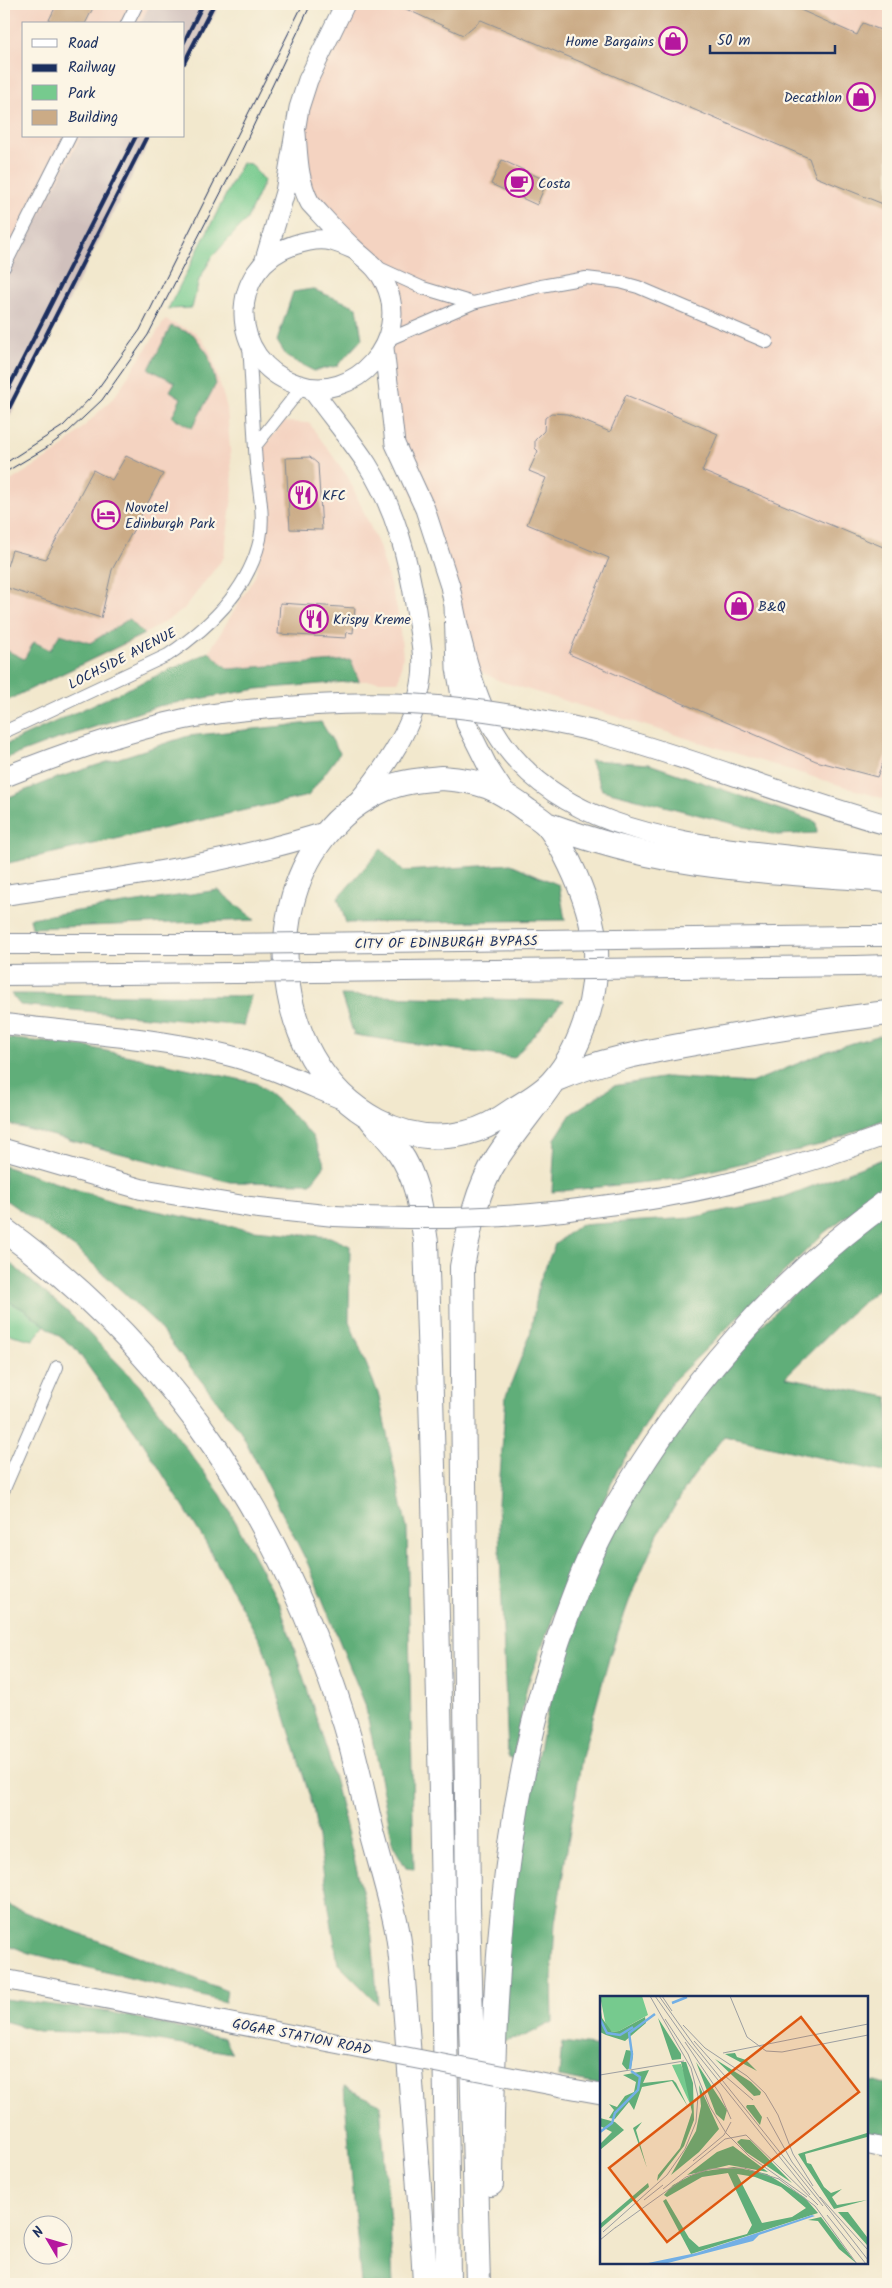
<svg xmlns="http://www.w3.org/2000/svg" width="892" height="2288" font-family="Kalam,sans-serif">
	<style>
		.built { fill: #f4d3c1 }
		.industrial { fill: #d0c0bc }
		.green { fill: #76ca8e; stroke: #487c76 }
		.forest { fill: #60ae79; stroke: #3e6e6c }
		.building { fill: #cbab86 }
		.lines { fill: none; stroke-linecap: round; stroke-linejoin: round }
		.street-casing { stroke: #868c96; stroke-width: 14 }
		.secondary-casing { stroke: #868c96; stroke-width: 21 }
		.primary-casing { stroke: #868c96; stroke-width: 22 }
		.highway-casing { stroke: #868c96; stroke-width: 26 }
		.street { stroke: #fff; stroke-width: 12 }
		.secondary { stroke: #fff; stroke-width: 19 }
		.primary { stroke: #fff; stroke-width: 20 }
		.highway { stroke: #fff; stroke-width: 24 }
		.tram { stroke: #1b2f5e; stroke-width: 1 }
		.rail { stroke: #1b2f5e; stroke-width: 4 }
		.secondary-bridge-casing { stroke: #868c96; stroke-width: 21; stroke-linecap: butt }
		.primary-bridge-casing { stroke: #868c96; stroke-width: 22; stroke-linecap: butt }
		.secondary-bridge { stroke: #fff; stroke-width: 19 }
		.primary-bridge { stroke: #fff; stroke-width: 20 }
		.labels { text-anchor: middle; stroke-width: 4.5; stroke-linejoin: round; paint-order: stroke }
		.poi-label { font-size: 14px; fill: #1b2f5e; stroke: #fcf5e5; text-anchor: start }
		.street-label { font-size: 14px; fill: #1b2f5e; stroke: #fcf5e5 }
		.inset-river { fill: none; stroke: #73afe5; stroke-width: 2.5 }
		.inset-road { fill: none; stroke: #9c9ea1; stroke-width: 1 }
		.view { fill: #de5710; fill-opacity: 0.15; stroke: #de5710; stroke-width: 2.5 }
		.inset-edge { fill: none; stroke: #1b2f5e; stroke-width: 2.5 }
	</style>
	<rect width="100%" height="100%" fill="#fcf5e5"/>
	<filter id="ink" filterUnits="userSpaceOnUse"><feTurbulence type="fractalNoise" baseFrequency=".02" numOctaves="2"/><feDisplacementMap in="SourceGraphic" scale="10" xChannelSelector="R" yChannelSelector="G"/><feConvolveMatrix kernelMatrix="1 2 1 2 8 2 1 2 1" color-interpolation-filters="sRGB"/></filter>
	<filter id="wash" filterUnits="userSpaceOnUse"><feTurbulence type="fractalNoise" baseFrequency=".0096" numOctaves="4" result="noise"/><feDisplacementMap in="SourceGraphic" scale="20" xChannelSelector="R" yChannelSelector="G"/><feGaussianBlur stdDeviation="1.12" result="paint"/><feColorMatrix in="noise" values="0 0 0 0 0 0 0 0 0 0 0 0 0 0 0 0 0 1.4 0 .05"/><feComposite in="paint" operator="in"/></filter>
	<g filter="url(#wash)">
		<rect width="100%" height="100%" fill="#f2e8cd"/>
		<!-- built -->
		<path class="built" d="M4,4H170L160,24H24V136H104L4,338Z
			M345,4H888V800L500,681L471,667L395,444L389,295L310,203L296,133Z
			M165,320L195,332L210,351L227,408L233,490L224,557L183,610L135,640L4,702V485L60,450L115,396Z
			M283,422L309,423L348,477L379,546L397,608L403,655L399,681H359L351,660L228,669L209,652L255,576L267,530L261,451Z"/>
		<!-- industrial -->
		<path class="industrial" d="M150,4H220L184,74V24H140Z
			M81,136H152L4,428V284Z"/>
		<!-- green -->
		<path class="green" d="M242,163L251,164L264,181L247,219L212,257L199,280L192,308L168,309Z
			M4,1299L23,1309L45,1325L33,1340L4,1333Z"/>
		<!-- forest -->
		<path class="forest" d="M312,289L357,307L362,339L337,366L314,371L287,357L277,341L293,292Z
			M171,326L193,334L208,354L216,384L192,428L172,417L181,398L170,391L175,382L149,369Z
			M129,619L144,634L4,702V649L24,659L34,642L50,650L60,634L90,643Z
			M209,652L228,669L351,660L359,681L257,689L158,706L49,742L4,759V745Z
			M321,722L340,753L308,796L4,864V799L51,780L188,736Z
			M590,760L649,764L816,822L817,833L777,835L602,790Z
			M381,849L404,871L511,864L559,885L565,920L346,923L338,898Z
			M218,890L255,920L32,928L30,918Z
			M11,994L251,996L243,1026L20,1005Z
			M341,995L563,1001L514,1058L354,1035Z
			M888,1033V1118L824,1144L675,1179L552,1192L555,1139L571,1114L613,1086L667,1077L751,1083L835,1048Z
			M4,1038L83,1046L256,1083L286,1108L313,1137L325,1165L311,1183L230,1182L4,1123Z
			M888,1157V1185L825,1232L672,1382L617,1471L565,1586L527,1686L513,1760L508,1756L498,1503L506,1396L530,1335L539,1283L555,1244L579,1225L690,1218L779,1199Z
			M4,1166L118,1203L243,1229L330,1237L350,1246L349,1321L379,1396L407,1529L414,1869L406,1868L394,1847L365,1704L308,1564L240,1430L154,1321L79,1251L4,1199Z
			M888,1201V1280L841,1322L785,1377L888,1397V1473L724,1436L690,1481L658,1534L632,1593L610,1655L582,1757L555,1923L552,1977L553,2022L525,2036L492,2043L502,1910L575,1594L689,1397Z
			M4,1258L68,1312L139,1385L221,1495L280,1605L328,1754L371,1927L378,2004L338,1964L313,1807L263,1646L203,1538L140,1438L75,1348L23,1309L4,1299Z
			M4,1904L227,1991L225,2002L26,1952L4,1943Z
			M4,1999L110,2012L224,2038L232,2053L107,2033L38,2031L4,2021Z
			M562,2042L601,2047V2085L559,2077Z
			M866,2081L888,2084V2139L866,2135Z
			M344,2087L380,2104L390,2223L393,2284H361Z"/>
		<g id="blocks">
			<!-- building -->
			<path class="building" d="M57,4H95L85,24H47Z
				M395,4H797L796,8L857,35L863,23L888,33V206L816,177L809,158L481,20L463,35Z
				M502,160L547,181L537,205L491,184Z
				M626,395L718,434L702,471L888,549V750L877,777L816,761L569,654L609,558L527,524L546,478L529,471L538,451L535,448V440L544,431L545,418L551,413L567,414L610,432Z
				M126,456L163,474L112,570L101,618L4,587V576L12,550L46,559L93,470L112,480Z
				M310,457L318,464L322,530L290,529L286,458Z
				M280,603L355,608L353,633L347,632L346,638L278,634Z"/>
		</g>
	</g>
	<g filter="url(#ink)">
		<use href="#blocks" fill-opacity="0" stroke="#868c96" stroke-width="1"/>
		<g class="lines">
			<defs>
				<path id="street" d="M127,24L137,4
					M4,267L70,136
					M377,267L423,288L473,303
					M387,340L473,303L541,286L586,278L620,282L638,287L767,342
					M256,445L302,387
					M4,732L168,655C210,627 249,589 260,539C265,514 258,488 256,463C253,424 252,385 249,345
					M4,1489L57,1367"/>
				<path id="secondary" d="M296,133C298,157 298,181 310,203C324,218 337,233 352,247C364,259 377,266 385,283C412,339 355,405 296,384C228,361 226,267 294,245C306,241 320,238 332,241C339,243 346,246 353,249
					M264,263L285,192L299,108L308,80L345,4
					M384,348L395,444L425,509L450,586L454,606L456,668L466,723L488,767L505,793
					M311,388C329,414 350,438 367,464C396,510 408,558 416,610C419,633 425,655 422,678C416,724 386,767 358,801
					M454,606C461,642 476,700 495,731C550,823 664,840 760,852C803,857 846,862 888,866
					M4,1979L345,2045
					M562,2087L601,2094
					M866,2144L888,2149"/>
				<path id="primary" d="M593,731C693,758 789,797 888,825
					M4,777C57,756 111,736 167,723C215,711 267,708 316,705
					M4,895C114,879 223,865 329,831
					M855,936H888
					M4,944H224
					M856,966L888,965
					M4,975L234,973
					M4,1024C78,1033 154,1037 227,1055C268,1065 308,1085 347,1101
					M4,1149L141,1189L250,1207L334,1216
					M562,1211C597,1206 633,1203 668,1196C743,1183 817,1160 888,1134"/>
				<path id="highway" d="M442,778C482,781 496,787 528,811C534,815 541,819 546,824C556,834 564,852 570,864C583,891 593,919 596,950C597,967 594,985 591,1002C584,1031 572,1060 552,1082C542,1093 526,1102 513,1110C499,1120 484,1129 466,1133C403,1148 343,1111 312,1057C261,967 283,833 385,789C403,781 423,780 442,778Z
					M546,824C590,840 634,853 679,860C748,872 819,874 888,880
					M554,1080C605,1058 657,1050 712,1040C770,1030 829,1020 888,1013
					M371,1119C380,1130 391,1141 399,1152C418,1179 421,1211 426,1242C438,1589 445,1937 448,2284
					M4,1230C176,1355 282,1521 345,1723C356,1759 363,1795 372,1832C381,1867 392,1900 398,1935C403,1967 404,1998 407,2030C413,2115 421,2199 425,2284
					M491,2184C493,1995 499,1803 564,1623C574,1596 584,1567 598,1541C626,1485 662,1432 700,1382C754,1314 817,1252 888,1201
					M478,2284L468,1906L462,1267C469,1230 476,1190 497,1158C513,1133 534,1109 551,1084"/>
			</defs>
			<!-- street casing -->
			<use href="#street" class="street-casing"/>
			<!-- secondary casing -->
			<use href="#secondary" class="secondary-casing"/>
			<!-- primary casing -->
			<use href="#primary" class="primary-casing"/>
			<!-- highway casing -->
			<use href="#highway" class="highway-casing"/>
			<!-- street -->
			<use href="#street" class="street"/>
			<!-- secondary -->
			<use href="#secondary" class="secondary"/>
			<!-- primary -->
			<use href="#primary" class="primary"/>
			<!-- highway -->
			<use href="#highway" class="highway"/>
			<!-- tram -->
			<path class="tram" d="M4,464L63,426L94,394L140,330L303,4
				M4,473L46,448L68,432L102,400L148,335L231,173L311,4"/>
			<!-- rail -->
			<path class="rail" d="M184,42L203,4
				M184,63L214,4
				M4,397L136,136
				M4,418L147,136"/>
			<defs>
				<path id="secondary-bridge" d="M345,2045L562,2087"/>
				<path id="primary-bridge" d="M316,705C414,699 498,709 593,731
					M224,944L855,936
					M234,973L856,966
					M334,1216C410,1219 486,1220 562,1211"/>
			</defs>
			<!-- secondary-bridge casing -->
			<use href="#secondary-bridge" class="secondary-bridge-casing"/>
			<!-- primary-bridge casing -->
			<use href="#primary-bridge" class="primary-bridge-casing"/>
			<!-- secondary-bridge -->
			<use href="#secondary-bridge" class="secondary-bridge"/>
			<!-- primary-bridge -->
			<use href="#primary-bridge" class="primary-bridge"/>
		</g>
	</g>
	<!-- icons -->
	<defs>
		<symbol id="shop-ring" viewBox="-11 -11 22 22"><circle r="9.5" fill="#fcf5e5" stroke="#b5179e" stroke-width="1.5"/><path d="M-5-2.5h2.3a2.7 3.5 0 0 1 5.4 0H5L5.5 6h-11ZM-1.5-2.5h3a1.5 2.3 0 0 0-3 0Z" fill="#b5179e"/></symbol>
		<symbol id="cafe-ring" viewBox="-11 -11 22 22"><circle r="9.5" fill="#fcf5e5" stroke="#b5179e" stroke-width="1.5"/><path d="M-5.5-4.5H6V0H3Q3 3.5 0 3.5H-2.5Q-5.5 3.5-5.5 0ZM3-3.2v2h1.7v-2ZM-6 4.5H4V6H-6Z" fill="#b5179e"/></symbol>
		<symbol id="restaurant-ring" viewBox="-11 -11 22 22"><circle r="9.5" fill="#fcf5e5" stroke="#b5179e" stroke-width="1.5"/><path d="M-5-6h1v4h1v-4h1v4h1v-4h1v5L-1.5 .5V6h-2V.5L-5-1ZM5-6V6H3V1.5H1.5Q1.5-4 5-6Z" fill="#b5179e"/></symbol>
		<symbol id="hotel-ring" viewBox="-11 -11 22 22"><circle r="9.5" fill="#fcf5e5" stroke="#b5179e" stroke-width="1.5"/><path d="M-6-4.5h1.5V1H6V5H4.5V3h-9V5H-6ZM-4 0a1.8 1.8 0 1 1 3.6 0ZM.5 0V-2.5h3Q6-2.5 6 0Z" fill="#b5179e"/></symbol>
	</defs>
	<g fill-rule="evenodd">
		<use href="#shop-ring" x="657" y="25" width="32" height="32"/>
		<use href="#shop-ring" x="845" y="81" width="32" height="32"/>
		<use href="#cafe-ring" x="503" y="167" width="32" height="32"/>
		<use href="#restaurant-ring" x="287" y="479" width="32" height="32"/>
		<use href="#hotel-ring" x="90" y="499" width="32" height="32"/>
		<use href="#shop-ring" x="723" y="590" width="32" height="32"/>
		<use href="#restaurant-ring" x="298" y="603" width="32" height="32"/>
	</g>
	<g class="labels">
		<!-- poi labels -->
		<g class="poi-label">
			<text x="654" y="46" text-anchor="end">Home Bargains</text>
			<text x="842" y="102" text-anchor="end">Decathlon</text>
			<text x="538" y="188">Costa</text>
			<text x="322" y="500">KFC</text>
			<text x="125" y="512">Novotel<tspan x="125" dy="16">Edinburgh Park</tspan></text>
			<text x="758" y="611">B&amp;Q</text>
			<text x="333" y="624">Krispy Kreme</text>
		</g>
		<!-- street labels -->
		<g class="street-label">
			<text transform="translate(122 658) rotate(-27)" y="5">LOCHSIDE AVENUE</text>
			<text transform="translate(446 942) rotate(-1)" y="5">CITY OF EDINBURGH BYPASS</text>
			<text transform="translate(302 2036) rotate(11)" y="5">GOGAR STATION ROAD</text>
		</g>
	</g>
	<!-- overview -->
	<g transform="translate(600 1996)">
		<rect width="268" height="268" fill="#f2e8cd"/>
		<path d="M0,0H42L48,19L19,35L12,36L6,30ZM81,68L89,92L92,112L72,69Z" fill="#76ca8e"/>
		<path d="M0,9L2,22L12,36L19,35L45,21L46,27L25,45L6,39L0,36ZM58,22L81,58V63L72,64ZM26,54L33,55V60L31,71L27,74L22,68ZM135,57L137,61L146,64L157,75L125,58ZM115,63L151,86L161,96L160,99L154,100ZM81,66H86L93,87L94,124L84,150L57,185L58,179L80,152L92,116ZM96,66L127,114L124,125L116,118ZM49,74L43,87L73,84L76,87L88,111L72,85L42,91L34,114L29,106L15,123L9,122L14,114L9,108L17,111L25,100L34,96L36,86L23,79ZM99,89L119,133L99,156L71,179L96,135L101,110ZM147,109H154L162,121L160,129L146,111ZM0,122L15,126L24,134L0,154V148L12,136L0,130ZM42,126L36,134L47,172L33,132ZM267,137V141L205,158L207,167L211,168L224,191L231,197L242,193L232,201L237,209L267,204L234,213L198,158ZM141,143L150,144L192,187L146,156L137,146ZM133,150L168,176L129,169L87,179L117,156ZM134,171L167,178L204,201L218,217L91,258L63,205L66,203L89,242L99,251L147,238L152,229L128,177L102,181L67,201L64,199L73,189L98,176ZM137,178L155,181L181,191L206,212L192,221L162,227ZM48,187L49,191L0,233V228ZM238,216H248L267,241V249ZM221,221L256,267L239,253L218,225L208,224Z" fill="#60ae79" fill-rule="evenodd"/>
		<path d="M212,219L215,220L159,239L153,245L68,267H48L96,257Z" fill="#73afe5"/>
		<path class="inset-river" d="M72,7L87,1M0,23L7,37L20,39L33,31M30,73L32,58L29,37L55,18M0,136L12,127L15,117L38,94L40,81L31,75"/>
		<path class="inset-road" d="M55,0L86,44L210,199M59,0L94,49L223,210M62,0L72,15M130,0L147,41L166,55L182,56L268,39M65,23L88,58L110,111L126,137L149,160L207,201M83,29L105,52L147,80L165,97L178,119L193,158L213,190M94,45L125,80L153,104M85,46L120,98L131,123M123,57L268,28M0,79L84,65M167,121L192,166L268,264M146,139L218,209M93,165L124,139L131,126M63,193L125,143L146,139M220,201L268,254M44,204L63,189M227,219L266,268M15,232L86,181L110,173L144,172L179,183L215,210L257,268M3,236L67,179L85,153L96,126L98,100L91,72L50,0M0,244L16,231"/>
		<path class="view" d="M201,21L259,96L67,246L9,172Z"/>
		<rect width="268" height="268" class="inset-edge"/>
	</g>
	<!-- margin -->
	<rect width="892" height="2288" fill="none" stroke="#fcf5e5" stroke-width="20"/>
	<!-- legend -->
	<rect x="22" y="22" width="162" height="115" fill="#fcf5e5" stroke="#a2a6af"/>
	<rect x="32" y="39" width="25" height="8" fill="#ffffff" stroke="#a2a6af"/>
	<text x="68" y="48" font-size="15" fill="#1b2f5e">Road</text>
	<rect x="32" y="64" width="25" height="8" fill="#1b2f5e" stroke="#a2a6af"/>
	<text x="68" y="72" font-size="15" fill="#1b2f5e">Railway</text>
	<rect x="32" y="85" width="25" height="15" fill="#76ca8e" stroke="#a2a6af"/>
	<text x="68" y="98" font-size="15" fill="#1b2f5e">Park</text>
	<rect x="32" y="110" width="25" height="15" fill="#cbab86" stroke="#a2a6af"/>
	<text x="68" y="122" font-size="15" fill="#1b2f5e">Building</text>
	<!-- north arrow -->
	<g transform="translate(48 2240) rotate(308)"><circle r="24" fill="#fcf5e5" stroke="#a2a6af"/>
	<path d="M0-4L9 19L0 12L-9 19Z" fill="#b5179e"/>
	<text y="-8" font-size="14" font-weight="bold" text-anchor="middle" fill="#1b2f5e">N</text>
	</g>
	<!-- scale -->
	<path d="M710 45v8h125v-8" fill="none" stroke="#1b2f5e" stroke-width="2.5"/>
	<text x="717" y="45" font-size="15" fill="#1b2f5e" stroke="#fcf5e5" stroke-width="4" paint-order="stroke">50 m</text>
</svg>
